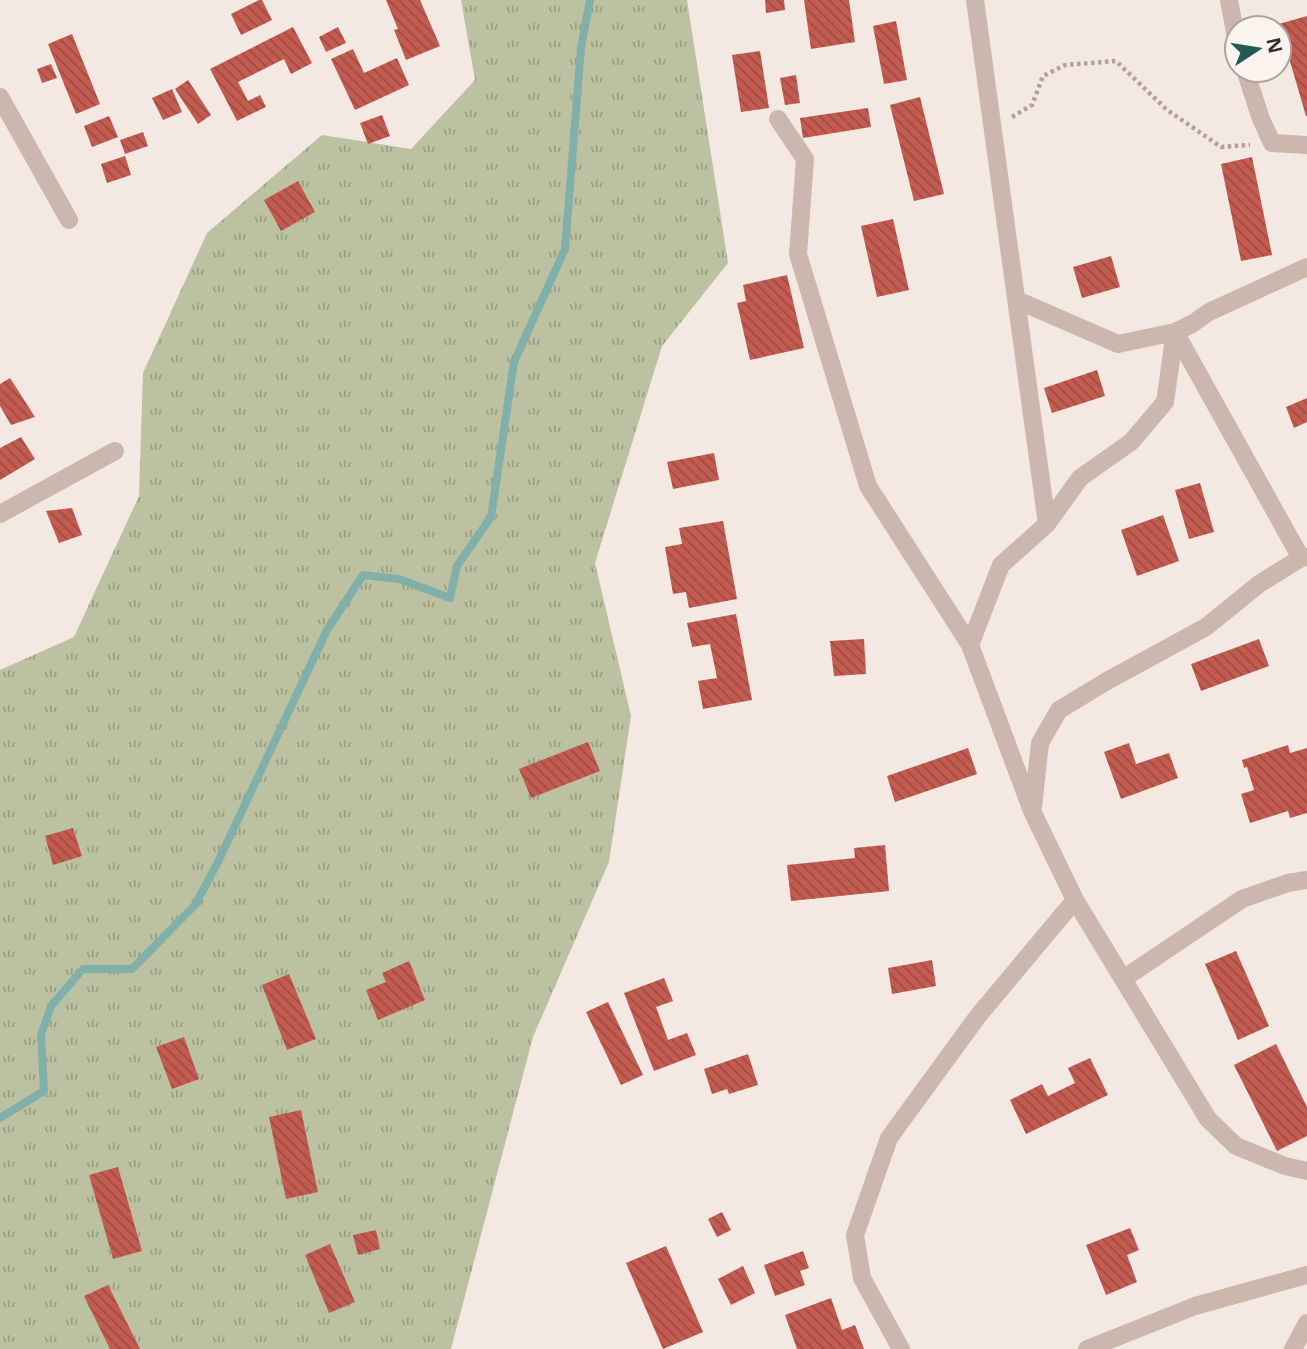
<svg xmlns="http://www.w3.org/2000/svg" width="1307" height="1349" font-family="'Open Sans',sans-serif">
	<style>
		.grass { fill: url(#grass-tufts) }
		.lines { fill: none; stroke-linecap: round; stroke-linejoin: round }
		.stream { stroke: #81b0ab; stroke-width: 8 }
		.building { fill: url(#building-back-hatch) }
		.path { stroke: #b7a097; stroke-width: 4.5; stroke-dasharray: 3.5 3.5; stroke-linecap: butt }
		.street { stroke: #cbb7ad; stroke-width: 18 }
	</style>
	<defs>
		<pattern id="grass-tufts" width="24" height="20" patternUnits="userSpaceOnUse" patternTransform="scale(1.75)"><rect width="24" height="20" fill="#bcc2a1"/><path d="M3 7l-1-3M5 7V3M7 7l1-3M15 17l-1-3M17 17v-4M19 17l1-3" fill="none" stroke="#9a9e83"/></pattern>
		<pattern id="building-back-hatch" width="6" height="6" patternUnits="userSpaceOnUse" patternTransform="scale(1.75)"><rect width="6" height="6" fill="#c35b50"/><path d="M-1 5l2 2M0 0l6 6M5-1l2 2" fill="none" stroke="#9f4c43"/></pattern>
	</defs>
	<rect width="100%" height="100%" fill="#f3e8e2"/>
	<!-- grass -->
	<path class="grass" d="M461,0H687L728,263L662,346L595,563L631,716L609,862L533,1037L451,1349H0V670L74,637L139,496L143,373L207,233L322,135L411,149L475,80Z"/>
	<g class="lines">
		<!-- stream -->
		<path class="stream" d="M0,1118L44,1091L41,1035L51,1006L83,969H132L195,905L217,864L327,630L363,575L399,579L450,598L457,566L491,517L514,362L565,249L581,48L590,0"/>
	</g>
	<!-- building -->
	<path class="building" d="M259,0H262L272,20L241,35L231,14Z
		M386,0H420L440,46L406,60L394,30L398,29Z
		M765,0H784L785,10L766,13Z
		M804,0H849L855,42L811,49Z
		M1307,16V116H1306L1279,24Z
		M896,21L907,80L884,84L873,26Z
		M293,27L312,63L291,74L284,59L238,82L248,101L260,95L266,107L237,121L210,69Z
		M338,27L346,43L326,52L319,37Z
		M72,34L100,104L76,114L48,44Z
		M353,49L364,73L397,58L409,85L355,110L331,59Z
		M760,51L769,108L741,112L732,55Z
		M51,64L57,78L42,83L37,69Z
		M796,75L800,103L785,105L780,78Z
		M188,80L211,115L198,124L175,89Z
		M172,89L182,112L163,120L152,98Z
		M920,97L944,194L914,201L890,105Z
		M868,108L871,127L803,138L800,118Z
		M382,115L390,136L368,144L360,123Z
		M109,116L118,137L92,147L84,126Z
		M143,132L148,146L125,154L120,140Z
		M125,156L131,175L107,183L101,164Z
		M1252,157L1272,255L1241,261L1221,164Z
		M298,181L315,212L281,231L264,200Z
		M893,219L909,290L877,297L861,226Z
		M1111,256L1120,287L1082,298L1073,267Z
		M787,275L804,348L750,360L737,303L746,301L743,285Z
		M1097,370L1105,396L1052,413L1044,388Z
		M10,378L35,417L11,425L0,406V384Z
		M1307,398V422L1294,428L1286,407Z
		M21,437L35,459L0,480V448Z
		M714,453L719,480L673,489L667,462Z
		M1200,483L1214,532L1189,539L1175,490Z
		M72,508L82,535L59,543L46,511Z
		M1163,515L1179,561L1137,576L1121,530Z
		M723,521L737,599L689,608L686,592L673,594L665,547L682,544L679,528Z
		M736,614L752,700L703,709L698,681L717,678L710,644L692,647L687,623Z
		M864,639L866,674L834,676L830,641Z
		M1259,639L1269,666L1201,691L1191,664Z
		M588,742L600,771L531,798L519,769Z
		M1129,743L1136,764L1169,753L1178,778L1121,799L1104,752Z
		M1288,745L1290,753L1307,748V813L1290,818L1288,811L1250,823L1241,794L1254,790L1247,767L1244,768L1242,760Z
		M968,748L977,774L895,802L887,776Z
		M73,828L82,856L53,865L45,836Z
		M885,845L889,891L791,901L787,865L855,858L854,848Z
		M1236,951L1269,1026L1238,1040L1205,964Z
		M932,960L936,986L892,994L888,968Z
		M409,961L425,1000L378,1020L366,990L386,982L382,973Z
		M289,974L316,1039L287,1050L262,985Z
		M664,978L673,1001L656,1007L668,1040L687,1033L696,1055L654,1071L624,993Z
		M608,1002L643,1075L621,1085L586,1012Z
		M184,1037L199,1079L172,1089L156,1047Z
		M1276,1044L1307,1107V1136L1277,1151L1234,1065Z
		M748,1054L758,1085L729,1094L727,1089L712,1094L704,1069Z
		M1090,1058L1108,1095L1026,1134L1010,1100L1042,1084L1048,1096L1075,1083L1068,1068Z
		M301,1110L318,1192L286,1199L269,1117Z
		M118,1167L142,1251L113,1259L89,1175Z
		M722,1212L731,1230L717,1237L708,1219Z
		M1130,1228L1139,1250L1127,1255L1137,1282L1106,1295L1086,1245Z
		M376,1230L380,1249L358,1255L353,1235Z
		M330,1244L355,1302L329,1313L305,1255Z
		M666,1246L703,1332L663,1349L626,1263Z
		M803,1251L809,1268L800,1271L805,1285L775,1296L764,1265Z
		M743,1266L755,1293L731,1305L718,1279Z
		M108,1285L140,1349H110L84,1296Z
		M831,1298L842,1330L855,1325L864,1349H797L785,1315Z"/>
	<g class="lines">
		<!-- path -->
		<path class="path" d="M1012,117L1032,105L1043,76L1065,65L1116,61L1166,109L1221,147L1250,145"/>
		<!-- street -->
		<path class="street" d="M975,0L1047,524
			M1229,0L1237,43
			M1245,70L1261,119L1272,143L1307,145
			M0,97L69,220
			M778,119L805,159L798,254L868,486L970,645
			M1017,300L1118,344L1175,332L1192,324L1209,312L1307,267
			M1175,332L1165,402L1131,442L1080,478L1047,524L1001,565L970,645L1032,811L1075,900L1208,1119L1236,1146L1285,1166L1307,1171
			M1175,332L1301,558L1307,557
			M0,514L115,451
			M1033,807L1040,743L1059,710L1107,681L1206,627L1259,584L1301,558
			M1123,979L1242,899L1288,883L1307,880
			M901,1349L862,1278L855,1235L889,1138L978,1016L1075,900
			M1087,1349L1195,1306L1307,1275
			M1293,1349L1307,1323"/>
	</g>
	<!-- north arrow -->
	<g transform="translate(1258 49) rotate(78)"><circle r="33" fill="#faf3ee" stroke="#ada4a0" stroke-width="2"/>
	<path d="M0-5L12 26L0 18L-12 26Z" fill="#225b56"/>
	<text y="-10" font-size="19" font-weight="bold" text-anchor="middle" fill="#3a2e2c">N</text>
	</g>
</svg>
